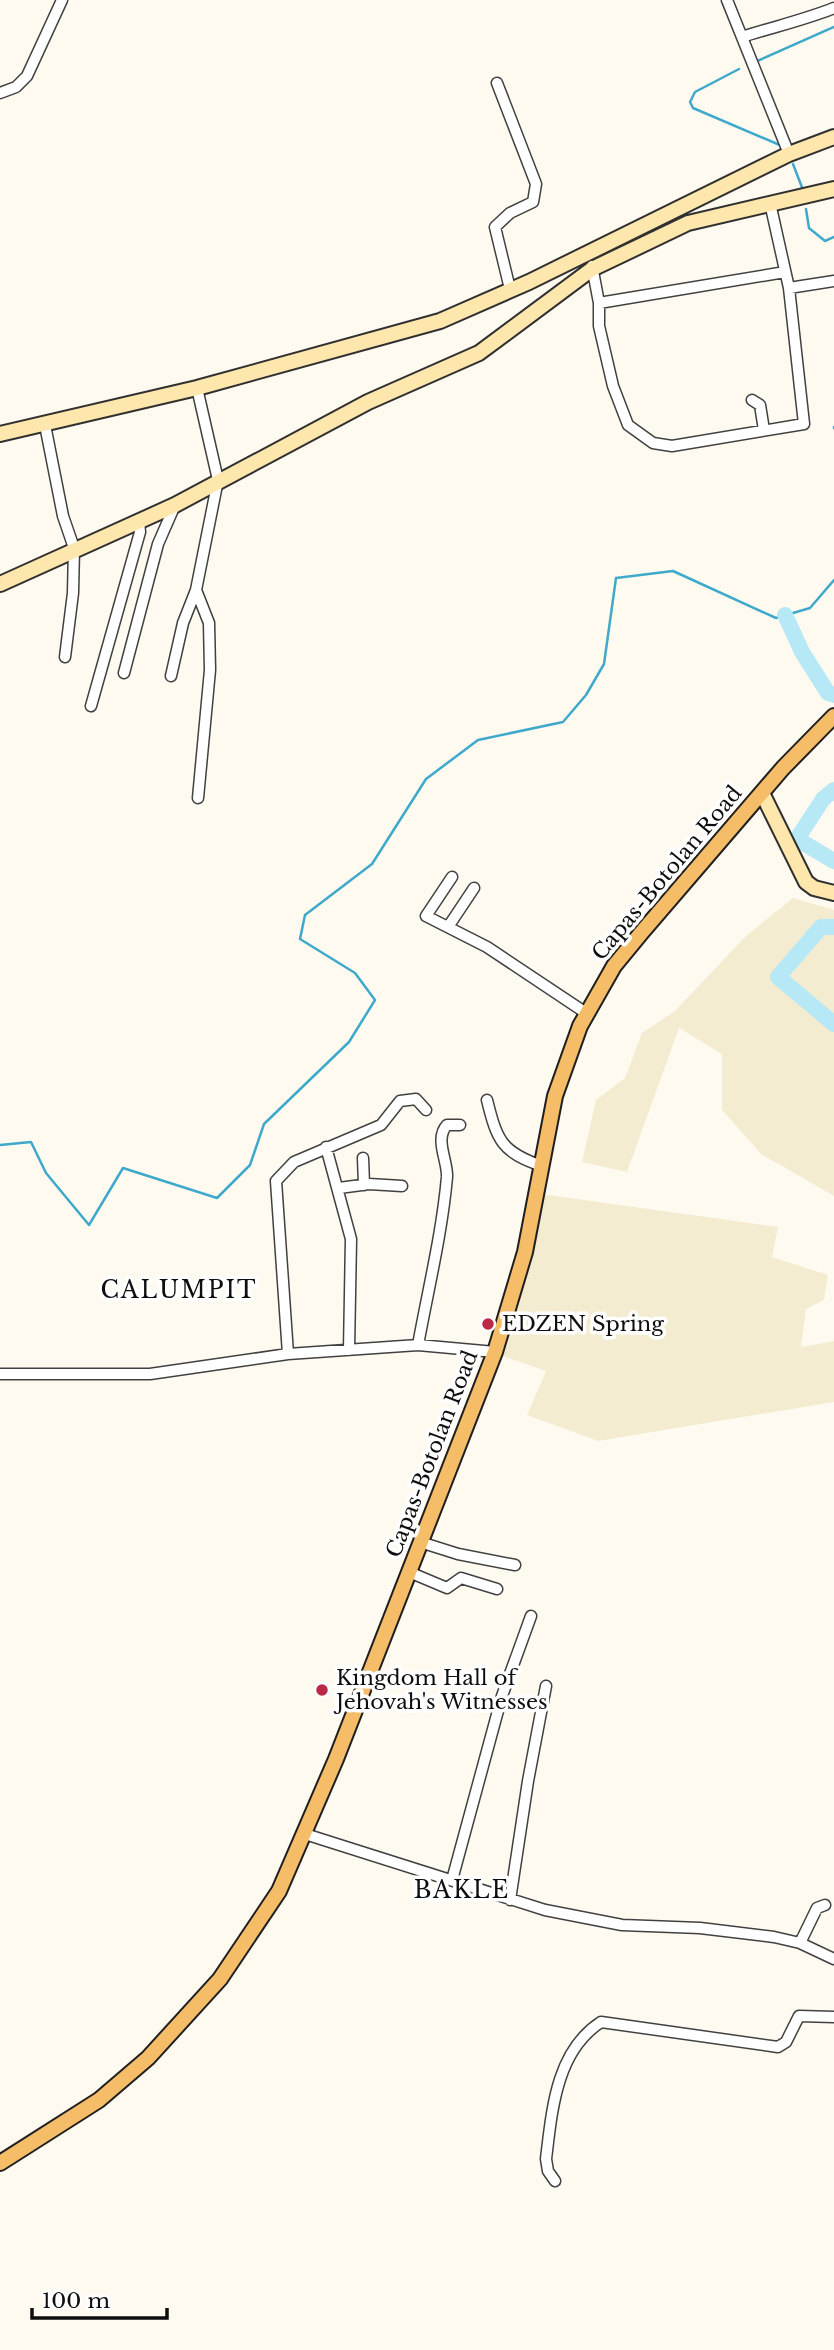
<svg xmlns="http://www.w3.org/2000/svg" width="834" height="2350" font-family="'Libre Baskerville',serif">
	<style>
		.farmland { fill: #f4ecd1 }
		.lines { fill: none; stroke-linecap: round; stroke-linejoin: round }
		.stream { stroke: #3ea9cb; stroke-width: 2.5 }
		.river { stroke: #b6e8f5; stroke-width: 16 }
		.street-casing { stroke: #414141; stroke-width: 13 }
		.secondary-casing { stroke: #303030; stroke-width: 18 }
		.primary-casing { stroke: #1f1f1f; stroke-width: 18 }
		.street { stroke: #fff; stroke-width: 10 }
		.secondary { stroke: #fde7ad; stroke-width: 14 }
		.primary { stroke: #f6bd69; stroke-width: 14 }
		.poi-dot { fill: #bc2947; stroke: #fff; stroke-width: 2.5 }
		.labels { text-anchor: middle; stroke-width: 7; stroke-linejoin: round; paint-order: stroke }
		.street-label { font-size: 21px; fill: #0e0e0e; stroke: #fff }
		.poi-label { font-size: 21px; fill: #0e0e0e; stroke: #fff; text-anchor: start }
		.neighbourhood-label { font-size: 23px; letter-spacing: 2px; fill: #0e0e0e; stroke: #fff }
	</style>
	<rect width="100%" height="100%" fill="#fffaf0"/>
	<!-- farmland -->
	<path class="farmland" d="M793,898L834,910V1196L761,1154L722,1110V1054L679,1028L627,1172L582,1162L596,1100L625,1078L642,1033L675,1011L746,936Z
		M541,1194L778,1227L772,1257L828,1275L824,1300L806,1309L801,1347L834,1341V1402L598,1441L527,1415L546,1371L503,1356Z"/>
	<g class="lines">
		<!-- stream -->
		<path class="stream" d="M755,62L834,27
			M739,69L695,92L690,102L693,108L782,146
			M793,164L803,190
			M806,209L809,228L825,241L834,237
			M834,427V428
			M0,1145L31,1142L46,1173L89,1225L123,1168L217,1198L250,1165L264,1124L349,1042L375,1000L355,973L300,939L305,915L372,864L426,779L478,740L563,722L586,695L604,664L616,578L673,571L776,618L810,608L834,580"/>
		<!-- river -->
		<path class="river" d="M785,615L802,652L828,693L834,695
			M834,790L823,799L797,839L834,861
			M834,927H821L778,977L834,1024"/>
		<defs>
			<path id="street" d="M727,0L789,154
				M742,37C773,27 804,20 834,8
				M497,83L536,184L533,202L510,213L495,227L510,289
				M0,93L16,87L27,76L62,0
				M592,266L599,303V326L613,386L628,425L653,443L672,446L804,424L789,288L770,203
				M789,288L834,281
				M599,303L785,272
				M197,388L218,480L196,590L209,623L210,670L198,798
				M752,400L760,405L764,430
				M45,425L63,516L74,548L73,593L65,657
				M124,673L158,544L175,505
				M171,676L183,623L196,590
				M91,706L140,532L139,521
				M452,877L426,916L487,947L586,1013
				M448,927L474,888
				M487,1100C497,1140 501,1152 542,1166
				M326,1147L351,1239L349,1350
				M363,1158L364,1185
				M339,1188L369,1184L402,1186
				M418,1345C428,1290 442,1233 447,1177C448,1161 434,1139 447,1125H460
				M288,1354L276,1181L294,1162L381,1125L400,1101L416,1099L426,1110
				M0,1374H150L288,1354L418,1345L495,1352
				M420,1542L458,1554L515,1565
				M409,1572L447,1588L461,1578L497,1589
				M305,1834L545,1910L622,1925L700,1928L774,1937L800,1943L834,1959
				M452,1880L502,1696L531,1616
				M510,1900L528,1781L546,1686
				M800,1943L817,1908L825,1905
				M555,2181L548,2171L546,2159C552,2110 556,2051 601,2022L778,2047L786,2042L799,2016L834,2017"/>
			<path id="secondary" d="M0,434L197,388L440,321L529,282L789,154L834,137
				M0,584L175,505L368,402L479,353L592,269L688,223L834,189
				M762,793L806,882L814,888L834,893"/>
			<path id="primary" d="M0,2163L99,2100L148,2058L220,1979L279,1891L336,1759L495,1352L525,1252L555,1096L580,1026L614,966L642,932L783,768L834,716"/>
		</defs>
		<!-- street casing -->
		<use href="#street" class="street-casing"/>
		<!-- secondary casing -->
		<use href="#secondary" class="secondary-casing"/>
		<!-- primary casing -->
		<use href="#primary" class="primary-casing"/>
		<!-- street -->
		<use href="#street" class="street"/>
		<!-- secondary -->
		<use href="#secondary" class="secondary"/>
		<!-- primary -->
		<use href="#primary" class="primary"/>
	</g>
	<!-- markers -->
	<g class="poi-dot">
		<circle cx="488" cy="1324" r="7"/>
		<circle cx="322" cy="1690" r="7"/>
	</g>
	<g class="labels">
		<!-- street labels -->
		<g class="street-label">
			<text transform="translate(667 873) rotate(-50)" y="7">Capas-Botolan Road</text>
			<text transform="translate(432 1454) rotate(-69)" y="7">Capas-Botolan Road</text>
		</g>
		<!-- poi labels -->
		<g class="poi-label">
			<text x="502" y="1331">EDZEN Spring</text>
			<text x="336" y="1685">Kingdom Hall of<tspan x="336" dy="24">Jehovah's Witnesses</tspan></text>
		</g>
		<!-- neighbourhood labels -->
		<g class="neighbourhood-label">
			<text x="179" y="1298">CALUMPIT</text>
			<text x="462" y="1898">BAKLE</text>
		</g>
	</g>
	<!-- scale -->
	<path d="M32 2308v10h135v-10" fill="none" stroke="#0e0e0e" stroke-width="3.5"/>
	<text x="42" y="2308" font-size="21" fill="#0e0e0e" stroke="#ffffff" stroke-width="5" paint-order="stroke">100 m</text>
</svg>
